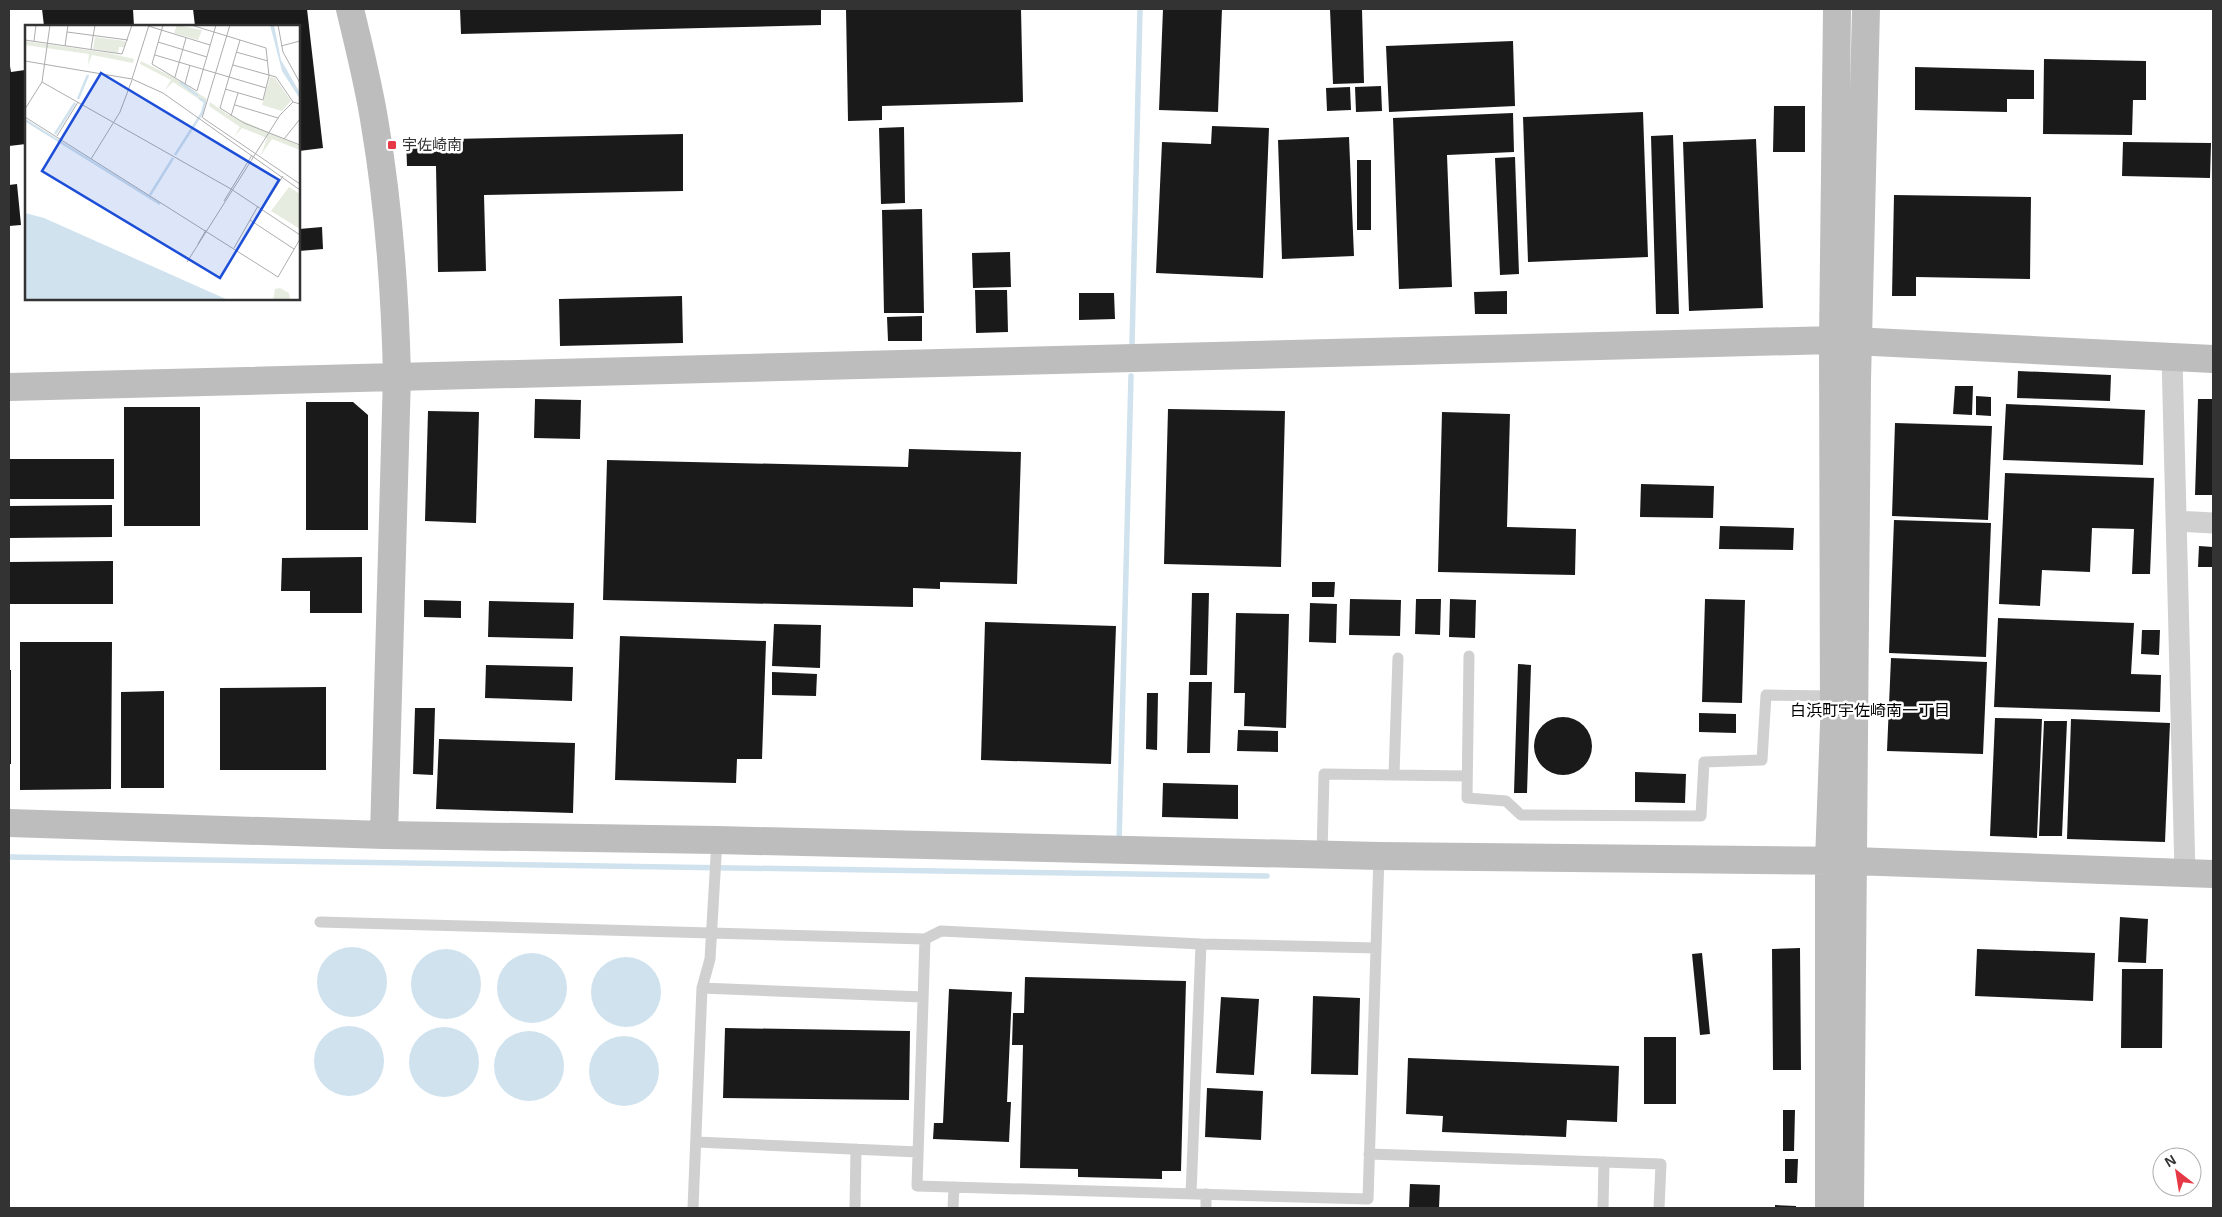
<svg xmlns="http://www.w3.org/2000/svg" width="2222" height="1217" font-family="Arial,'Noto Sans JP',sans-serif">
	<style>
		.water { fill: #cfe2ee }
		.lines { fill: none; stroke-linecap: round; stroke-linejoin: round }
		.stream { stroke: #cfe2ee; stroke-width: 5.5 }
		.building { fill: #1a1a1a }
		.lane { stroke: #d0d0d0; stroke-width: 11 }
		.street { stroke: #d0d0d0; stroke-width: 21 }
		.secondary { stroke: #bdbdbd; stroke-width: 28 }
		.poi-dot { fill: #e63946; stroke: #fff; stroke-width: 2 }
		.labels { text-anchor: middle; stroke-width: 5; stroke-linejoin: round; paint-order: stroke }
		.poi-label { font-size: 15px; fill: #333; stroke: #fff; text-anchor: start }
		.neighbourhood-label { font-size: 16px; fill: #000; stroke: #fff }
		.inset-river { fill: none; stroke: #cfe2ee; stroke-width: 2.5 }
		.inset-road { fill: none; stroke: #adadad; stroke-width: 1 }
		.view { fill: #1d4ed8; fill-opacity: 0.15; stroke: #1d4ed8; stroke-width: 2.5 }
		.inset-edge { fill: none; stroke: #333; stroke-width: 2.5 }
	</style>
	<rect width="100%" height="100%" fill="#fff"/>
	<!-- water -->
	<path class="water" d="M317 982a35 35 0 1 1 70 0a35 35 0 1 1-70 0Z
		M411 984a35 35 0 1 1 70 0a35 35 0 1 1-70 0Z
		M497 988a35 35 0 1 1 70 0a35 35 0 1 1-70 0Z
		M591 992a35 35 0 1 1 70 0a35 35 0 1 1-70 0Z
		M314 1061a35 35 0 1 1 70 0a35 35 0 1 1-70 0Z
		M409 1062a35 35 0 1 1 70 0a35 35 0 1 1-70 0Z
		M494 1066a35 35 0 1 1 70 0a35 35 0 1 1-70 0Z
		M589 1071a35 35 0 1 1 70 0a35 35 0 1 1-70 0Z"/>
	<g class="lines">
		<!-- stream -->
		<path class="stream" d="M1132,344L1140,9
			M1119,844L1131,376
			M9,857L1267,876"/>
	</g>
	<!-- building -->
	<path class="building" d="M42,9H133L134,26H44Z
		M193,9H307L323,148L299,151V26H195Z
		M460,9H821V25L461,34Z
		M846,9H1021L1023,102L882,106V120L848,121Z
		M1163,9H1222L1218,112L1159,110Z
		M1330,9H1362L1364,83L1333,84Z
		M1513,41L1515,106L1389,112L1386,46Z
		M2044,59L2146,61V100H2133L2132,135L2043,134Z
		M9,60L11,72L25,70L26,144L9,146Z
		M1915,67L2034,70V99H2007V112L1915,110Z
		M1381,86L1382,111L1356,112L1355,87Z
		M1350,87L1351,110L1327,111L1326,88Z
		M1774,106H1805V152H1773Z
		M1643,112L1648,257L1528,262L1523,117Z
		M1513,113L1514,152L1447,155L1452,287L1399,289L1393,118Z
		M1212,126L1269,128L1263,278L1156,273L1162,142L1211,144Z
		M904,127L905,203L881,204L879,128Z
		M683,134V191L484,195L486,271L438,272L436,166H407L406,140Z
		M1673,135L1679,314H1656L1651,136Z
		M1349,137L1354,256L1282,259L1278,140Z
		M1756,139L1763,308L1689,311L1683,142Z
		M2123,142L2211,143L2210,178L2122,176Z
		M1515,157L1519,274L1500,275L1495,158Z
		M1357,160H1371V230H1357Z
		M17,184L21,225L9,226V185Z
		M1894,195L2031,197L2030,279L1916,277V296H1892Z
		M922,209L924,313H884L882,210Z
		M322,227L323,249L299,251V229Z
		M1010,252L1011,287L973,288L972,253Z
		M975,290H1007L1008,332L976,333Z
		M1507,291V314H1475L1474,292Z
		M1079,293H1114L1115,319L1079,320Z
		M682,296L683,343L560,346L559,299Z
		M922,316V341H888L887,317Z
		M2018,371L2111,375L2110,401L2017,398Z
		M1955,386H1973L1972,415L1953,414Z
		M1976,396L1991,397V416L1976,415Z
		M535,399L581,400L580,439L534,438Z
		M2198,399H2213V495H2195Z
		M306,402H353L368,415V530H306Z
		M2006,404L2145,410L2143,465L2003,460Z
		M124,407H200V526H124Z
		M1168,409L1285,411L1281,567L1164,564Z
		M428,411L479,412L476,523L425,521Z
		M1442,412L1510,414L1507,527L1576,529L1575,575L1438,572Z
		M1895,423L1992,426L1988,520L1892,516Z
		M909,449L1021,452L1017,584L940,582V589L913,588V607L603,600L607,460L908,467Z
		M9,459H114V499H9Z
		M2005,473L2154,478L2150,574H2132L2134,529L2092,528L2090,572L2042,570L2040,606L1999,604Z
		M1641,484L1714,486L1713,518L1640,517Z
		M112,505V537L9,538V506Z
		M1894,520L1991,523L1986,657L1889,653Z
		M1720,526L1794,528L1793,550L1719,549Z
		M2199,546L2213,547V567H2198Z
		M362,557V613H310V591H281L282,558Z
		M113,561V604H9V562Z
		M1312,582H1335L1334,597H1312Z
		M1192,593H1209L1207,675H1190Z
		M1350,599L1401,600L1400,636L1349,635Z
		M1416,599H1441L1440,635L1415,634Z
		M1450,599L1476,600L1475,638L1449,637Z
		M1705,599L1745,600L1742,703L1702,702Z
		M424,600L461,601V618L424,617Z
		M489,601L574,603L573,639L488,637Z
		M1310,603L1337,604L1336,643L1309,642Z
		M1236,613L1289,614L1286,728L1244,726L1245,693H1234Z
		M1998,618L2134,623L2131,674L2161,675L2160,712L1994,707Z
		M985,622L1116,626L1111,764L981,760Z
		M774,624L821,625L820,668L772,666Z
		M2142,630H2160L2159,655L2141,654Z
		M620,636L766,641L762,759H737L736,783L615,780Z
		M20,642H112L111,789L20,790Z
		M1891,658L1987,662L1983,754L1887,751Z
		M1518,664L1531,665L1527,793H1514Z
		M486,665L573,667L572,701L485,698Z
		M9,670H11V764H9Z
		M772,672L817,674L816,696L772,695Z
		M1189,682H1212L1210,753H1187Z
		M326,687V770H220V688Z
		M164,691V788H121V692Z
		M1147,693H1158L1157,750L1146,749Z
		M415,708H435L433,775L413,774Z
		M1699,713L1736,714V733L1699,732Z
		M1534 746a29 29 0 1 1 58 0a29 29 0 1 1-58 0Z
		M1995,718L2042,719L2037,838L1990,836Z
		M2071,719L2170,723L2165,842L2067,839Z
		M2044,721H2067L2062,836H2039Z
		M1238,730L1278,731V752L1237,751Z
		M439,739L575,743L573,813L436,809Z
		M1635,772L1686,774L1685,803L1635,802Z
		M1163,783L1238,785V819L1162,817Z
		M2120,917L2148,919L2146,963L2118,962Z
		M1800,948L1801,1070H1773L1772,949Z
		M1977,949L2095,953L2093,1001L1975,996Z
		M1702,953L1710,1034L1700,1035L1692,954Z
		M2122,969H2163L2162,1048H2121Z
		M1025,977L1186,981L1181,1171H1162V1179L1078,1177V1169L1020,1168L1023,1045H1012L1013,1013H1024Z
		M949,989L1012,992L1007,1102H1011L1009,1142L933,1139L934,1123H943Z
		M1313,996L1360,998L1358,1075L1311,1074Z
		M1221,997L1259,999L1254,1075L1216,1073Z
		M725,1028L910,1031L909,1100L723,1098Z
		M1644,1037H1676V1104H1644Z
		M1408,1058L1619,1066L1617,1122L1567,1120L1566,1137L1442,1132L1443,1116L1406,1114Z
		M1207,1088L1263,1091L1261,1140L1205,1137Z
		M1783,1110H1795L1794,1151H1783Z
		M1785,1159H1798L1797,1183H1785Z
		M1410,1184L1440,1185L1439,1208H1409Z
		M1775,1205L1796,1206V1208H1775Z"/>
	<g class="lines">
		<!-- lane -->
		<path class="lane" d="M1469,656L1467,798L1506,801L1521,815L1701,816L1704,762L1762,760L1766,695L1834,696
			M1394,775L1398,658
			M1322,854L1324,774L1467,776
			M320,922L925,939L941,931L1201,944L1376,948
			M925,939L917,1186L1368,1199L1379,856
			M702,988L923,997
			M697,1142L918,1152
			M1369,1154L1661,1164L1659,1208
			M1191,1194L1201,944
			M693,1208L702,988L710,959L717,840
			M855,1208L856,1149
			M953,1208L954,1187
			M1206,1208V1194
			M1603,1208L1604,1162"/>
		<!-- street -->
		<path class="street" d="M2172,357L2185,873
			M2176,521L2213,523"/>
		<!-- secondary -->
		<path class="secondary" d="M350,9C359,47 369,86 375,125C389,208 395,292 397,376L384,835
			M9,387L1833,340L2213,359
			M9,823L384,835L717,840L1379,856L1853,861L2213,874
			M1829,1208V861L1834,724L1833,340L1837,9
			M1850,1208L1857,380L1866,9"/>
	</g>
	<!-- markers -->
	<rect class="poi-dot" x="387" y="140" width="10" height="10" rx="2.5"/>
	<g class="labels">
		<!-- poi labels -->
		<g class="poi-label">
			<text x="402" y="150">宇佐崎南</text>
		</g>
		<!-- neighbourhood labels -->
		<g class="neighbourhood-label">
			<text x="1870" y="716">白浜町宇佐崎南一丁目</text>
		</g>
	</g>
	<!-- overview -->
	<g transform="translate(25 25)">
		<rect width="275" height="275" fill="#fff"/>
		<path d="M152,0L177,5L173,15L149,8ZM70,12L100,16V22H94L93,28L68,24ZM0,16L83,28L109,34L108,38L67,30L63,40L64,29L0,20ZM116,36L150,53L182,74L180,78L148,57L140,65L146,55L115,39ZM245,52L250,53L266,76L257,86L237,80ZM185,77L202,89L275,121V125L247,114L236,130L242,113L217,103L209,112L215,102L184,81ZM264,162L275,169V204L246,186ZM255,263L264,268L265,275H248L250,264Z" fill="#e6ecdf"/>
		<path d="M245,0H249L256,35L275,68V74L257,46ZM0,188L19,193L203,275H0Z" fill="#cfe2ee"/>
		<path class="inset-river" d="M155,57L173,71M53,74L63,50M0,95L135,179M30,109L50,78M150,130L177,88L180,77L174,73M125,170L148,133"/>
		<path class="inset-road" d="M120,0L185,20M138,0L127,39L172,66L191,0M166,0L241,23L244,51L238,75L200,64M253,0L258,27L275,58M42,7L103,15M0,15L97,29L107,0M215,15L195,83L219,98L275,120M9,16L11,0M133,17L182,32M40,21L43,0M256,21L275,16M66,24L70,0M211,27L243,36M130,30L241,63M0,36L107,54L124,0M208,40L251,52L268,77L275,79M150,52L161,13M107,54L138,68L275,165M17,57L206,164L275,210M160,59L165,40M210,80L253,93M0,84L17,57L25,0M206,91L213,68M0,92L253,252L275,214M177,93L205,0M178,93L275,159M32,111L53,77M259,114L275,94M66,134L95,87L107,55M199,176L227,130M237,184L258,151M225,195L269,224M173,219L181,205M209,223L233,181M162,237L255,90L268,77"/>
		<path class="view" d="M76,48L254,155L195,253L17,146Z"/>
		<rect width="275" height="275" class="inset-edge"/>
	</g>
	<!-- border -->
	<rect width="2222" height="1217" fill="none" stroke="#333333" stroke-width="20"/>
	<!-- north arrow -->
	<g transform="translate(2177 1172) rotate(329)"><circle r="24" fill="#ffffff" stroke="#adadad"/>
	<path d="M0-4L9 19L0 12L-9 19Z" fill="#e63946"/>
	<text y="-8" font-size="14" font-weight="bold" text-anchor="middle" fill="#333333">N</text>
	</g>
</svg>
